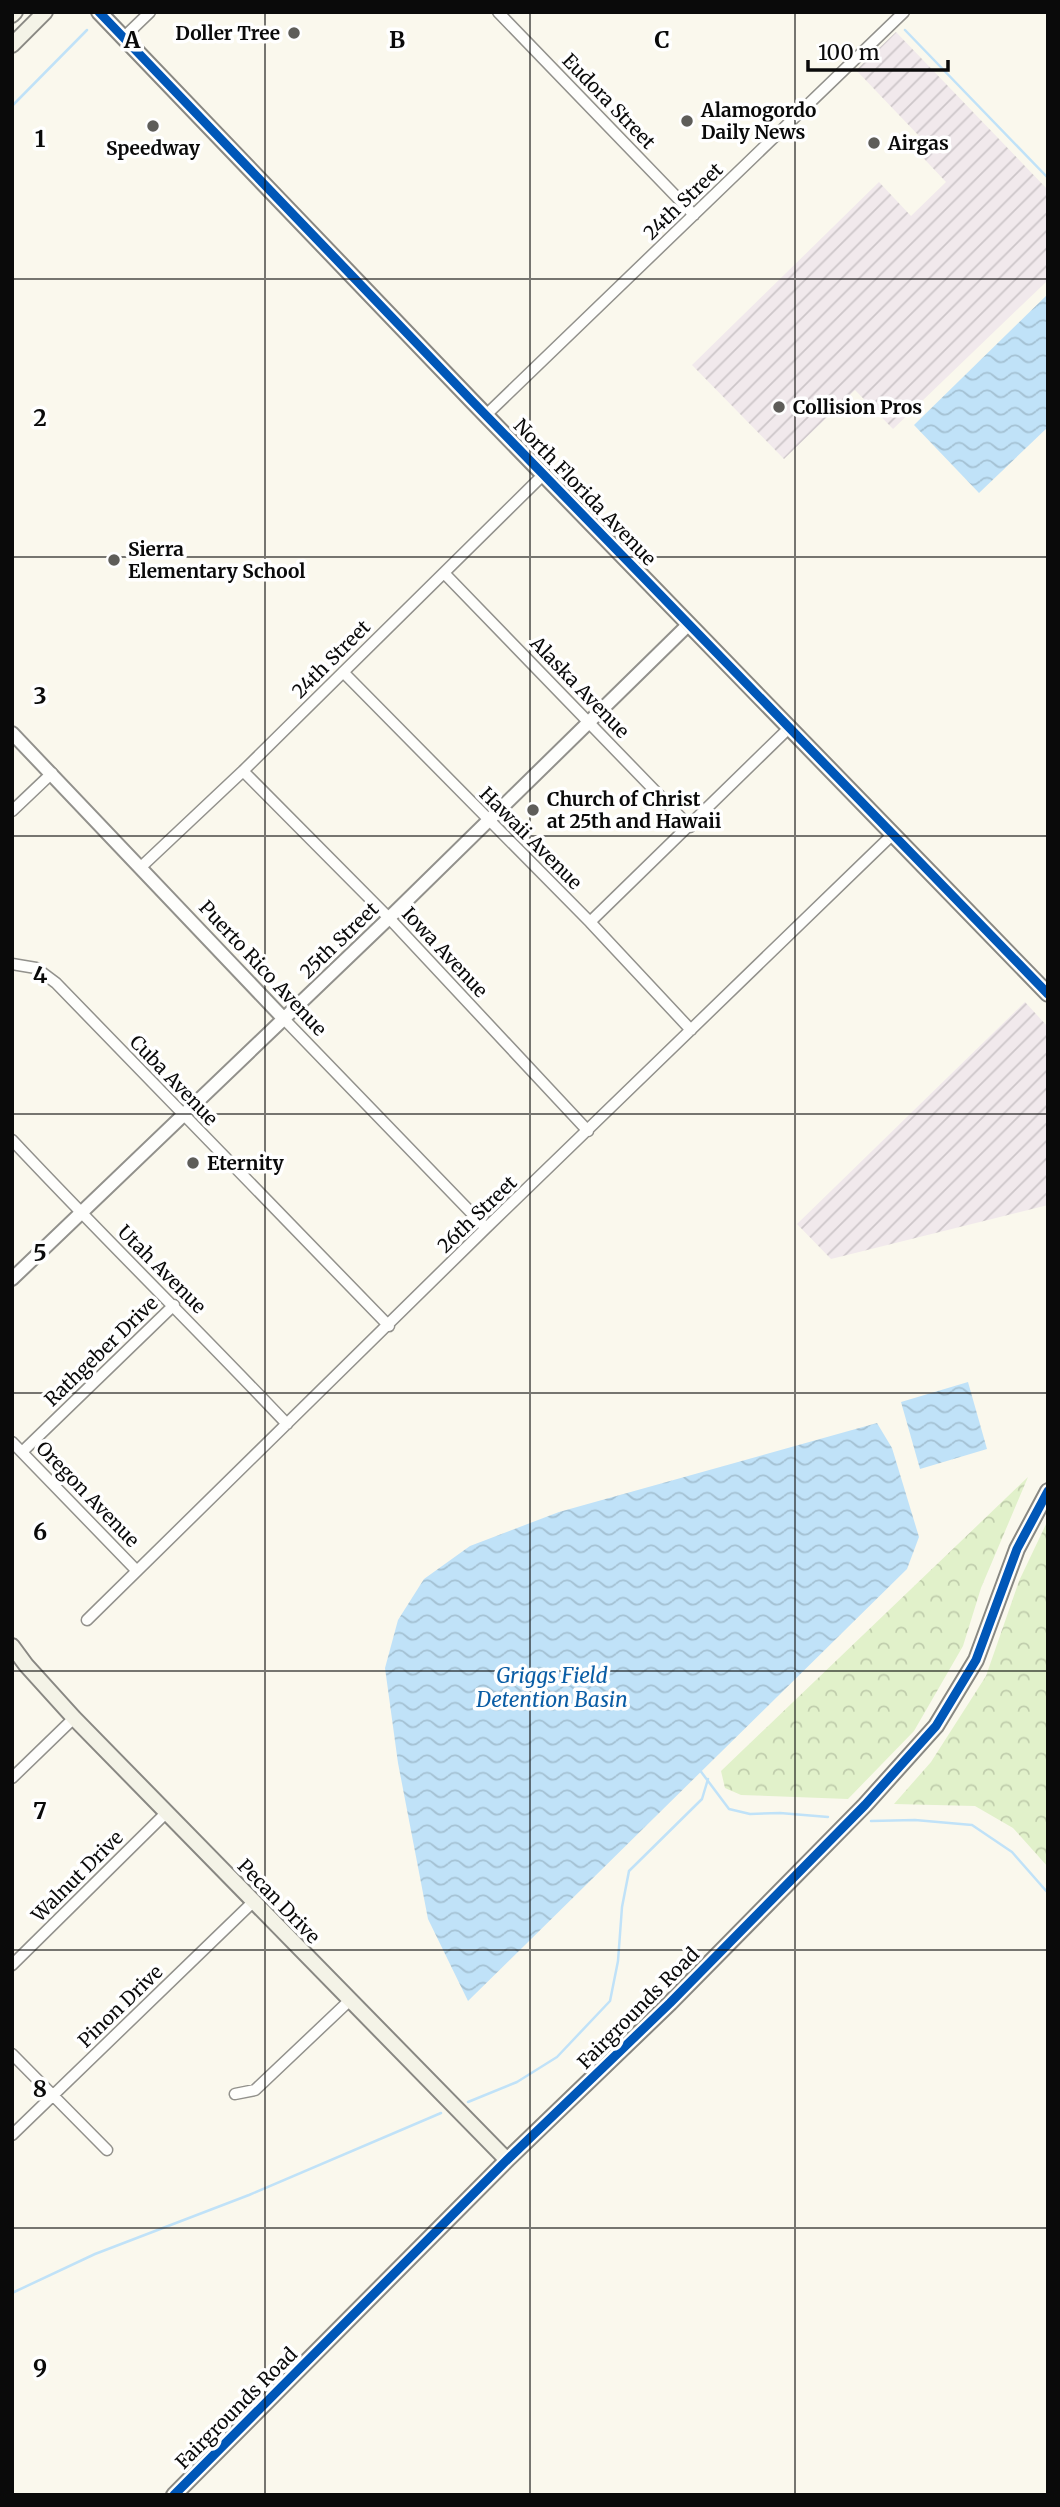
<svg xmlns="http://www.w3.org/2000/svg" width="1060" height="2507" font-family="Merriweather,serif">
	<style>
		.industrial { fill: url(#industrial-furrows) }
		.park { fill: url(#park-crowns) }
		.water { fill: url(#water-waves) }
		.lines { fill: none; stroke-linecap: round; stroke-linejoin: round }
		.stream { stroke: #c0e2f8; stroke-width: 2.5 }
		.minor-casing { stroke: #92918c; stroke-width: 13 }
		.tertiary-casing { stroke: #92918c; stroke-width: 16 }
		.secondary-casing { stroke: #898883; stroke-width: 18 }
		.minor { stroke: #fefefc; stroke-width: 10 }
		.tertiary { stroke: #fefefc; stroke-width: 12 }
		.secondary { stroke: #f4f3e7; stroke-width: 14 }
		.cycleway-casing { stroke: #fff; stroke-width: 13 }
		.cycleway { stroke: #0057b8; stroke-width: 9 }
		.grid { fill: none; stroke: #0a0a0a; stroke-width: 2; stroke-opacity: 0.55 }
		.poi-dot { fill: #5e5d59; stroke: #fff; stroke-width: 2.5 }
		.labels { text-anchor: middle; stroke-width: 7; stroke-linejoin: round; paint-order: stroke }
		.poi-label { font-size: 19px; font-weight: bold; fill: #0a0a0a; stroke: #fff; text-anchor: start }
		.street-label { font-size: 19px; fill: #0a0a0a; stroke: #fff }
		.water-label { font-size: 21px; font-style: italic; fill: #0a5da5; stroke: #fff }
		.grid-label { font-size: 23px; text-anchor: middle; font-weight: bold; fill: #0a0a0a; stroke: #fff; stroke-width: 7; stroke-linejoin: round; paint-order: stroke }
	</style>
	<defs>
		<pattern id="industrial-furrows" width="10" height="10" patternUnits="userSpaceOnUse" patternTransform="scale(1.75)"><rect width="10" height="10" fill="#f1e9ec"/><path d="M-1 1l2-2M0 10L10 0M9 11l2-2" fill="none" stroke="#cdc6c9"/></pattern>
		<pattern id="park-crowns" width="20" height="18" patternUnits="userSpaceOnUse" patternTransform="scale(1.75)"><rect width="20" height="18" fill="#e1f1ca"/><path d="M2 6a3 3 0 1 1 6 0M12 15a3 3 0 1 1 6 0" fill="none" stroke="#c0cdac"/></pattern>
		<pattern id="water-waves" width="16" height="10" patternUnits="userSpaceOnUse" patternTransform="scale(1.75)"><rect width="16" height="10" fill="#c0e2f8"/><path d="M0 5q4-4 8 0t8 0" fill="none" stroke="#a4c1d3"/></pattern>
	</defs>
	<rect width="100%" height="100%" fill="#faf8ed"/>
	<!-- industrial -->
	<path class="industrial" d="M896,32L1048,190V280L893,429L855,390L784,459L692,365L879,182L911,216L946,182L912,146L920,137L856,70Z
		M1025,1002L1048,1027V1205L831,1259L797,1224Z"/>
	<!-- park -->
	<path class="park" d="M1028,1477L981,1588L963,1646L914,1731L848,1799L741,1795L725,1788L721,1771Z
		M1048,1520V1867L1013,1828L975,1806L894,1804L931,1762L986,1676L1019,1581Z"/>
	<!-- water -->
	<path class="water" d="M1048,294V427L979,493L914,425Z
		M968,1382L987,1449L920,1469L901,1402Z
		M877,1423L892,1448L919,1537L907,1569L468,2001L428,1919L398,1763L385,1668L398,1620L424,1579L470,1546L559,1512Z"/>
	<g class="lines">
		<!-- stream -->
		<path class="stream" d="M905,30L1048,178
			M12,106L87,30
			M699,1769L729,1809L750,1814L780,1813L828,1817
			M871,1821L915,1820L972,1825L1012,1852L1048,1893
			M468,2102L517,2082L557,2057L610,2001L618,1961L622,1907L629,1871L702,1799L708,1779
			M12,2293L95,2254L249,2195L441,2113"/>
		<defs>
			<path id="minor" d="M498,12L694,215
				M123,38L150,12
				M486,415L904,12
				M444,573L690,827
				M343,672L590,922L691,1030
				M243,771L389,918L588,1131
				M12,811L52,773
				M141,867L243,771L544,474
				M590,922L790,727
				M12,964L36,968L56,983L389,1326
				M284,1019L486,1228
				M12,1140C102,1236 196,1328 287,1424
				M12,1442L137,1571
				M22,1452L174,1305
				M87,1620L486,1228L893,834
				M12,1778L74,1718
				M12,1965L167,1812
				M12,2054L107,2150
				M235,2094L255,2090L349,2001
				M12,2135L253,1902"/>
			<path id="tertiary" d="M12,733L284,1019
				M12,1279L389,918L689,624"/>
			<path id="secondary" d="M99,12L473,402L1048,994
				M12,15L15,12
				M12,45L45,12
				M12,1646L26,1665L74,1718L507,2160
				M174,2495L507,2160L670,2003L865,1805L936,1726L976,1660L1017,1549L1048,1491"/>
		</defs>
		<!-- minor casing -->
		<use href="#minor" class="minor-casing"/>
		<!-- tertiary casing -->
		<use href="#tertiary" class="tertiary-casing"/>
		<!-- secondary casing -->
		<use href="#secondary" class="secondary-casing"/>
		<!-- minor -->
		<use href="#minor" class="minor"/>
		<!-- tertiary -->
		<use href="#tertiary" class="tertiary"/>
		<!-- secondary -->
		<use href="#secondary" class="secondary"/>
		<defs>
			<path id="cycleway" d="M99,12L473,402L1048,994
				M174,2495L507,2160L670,2003L865,1805L936,1726L976,1660L1017,1549L1048,1491"/>
		</defs>
		<!-- cycleway casing -->
		<use href="#cycleway" class="cycleway-casing"/>
		<!-- cycleway -->
		<use href="#cycleway" class="cycleway"/>
	</g>
	<!-- grid -->
	<path class="grid" d="M265,12V2495M530,12V2495M795,12V2495M12,279H1048M12,557H1048M12,836H1048M12,1114H1048M12,1393H1048M12,1671H1048M12,1950H1048M12,2228H1048"/>
	<!-- markers -->
	<g class="poi-dot">
		<circle cx="294" cy="33" r="7"/>
		<circle cx="687" cy="121" r="7"/>
		<circle cx="153" cy="126" r="7"/>
		<circle cx="874" cy="143" r="7"/>
		<circle cx="779" cy="407" r="7"/>
		<circle cx="114" cy="560" r="7"/>
		<circle cx="533" cy="810" r="7"/>
		<circle cx="193" cy="1163" r="7"/>
	</g>
	<g class="labels">
		<!-- poi labels -->
		<g class="poi-label">
			<text x="280" y="40" text-anchor="end">Doller Tree</text>
			<text x="701" y="117">Alamogordo<tspan x="701" dy="22">Daily News</tspan></text>
			<text x="888" y="150">Airgas</text>
			<text x="153" y="155" text-anchor="middle">Speedway</text>
			<text x="793" y="414">Collision Pros</text>
			<text x="128" y="556">Sierra<tspan x="128" dy="22">Elementary School</tspan></text>
			<text x="547" y="806">Church of Christ<tspan x="547" dy="22">at 25th and Hawaii</tspan></text>
			<text x="207" y="1170">Eternity</text>
		</g>
		<!-- street labels -->
		<g class="street-label">
			<text transform="translate(609 101) rotate(46)" y="7">Eudora Street</text>
			<text transform="translate(683 201) rotate(-44)" y="7">24th Street</text>
			<text transform="translate(585 492) rotate(46)" y="7">North Florida Avenue</text>
			<text transform="translate(331 659) rotate(-45)" y="7">24th Street</text>
			<text transform="translate(580 687) rotate(46)" y="7">Alaska Avenue</text>
			<text transform="translate(531 838) rotate(45)" y="7">Hawaii Avenue</text>
			<text transform="translate(339 940) rotate(-44)" y="7">25th Street</text>
			<text transform="translate(445 952) rotate(47)" y="7">Iowa Avenue</text>
			<text transform="translate(263 968) rotate(47)" y="7">Puerto Rico Avenue</text>
			<text transform="translate(174 1080) rotate(46)" y="7">Cuba Avenue</text>
			<text transform="translate(477 1214) rotate(-44)" y="7">26th Street</text>
			<text transform="translate(162 1269) rotate(45)" y="7">Utah Avenue</text>
			<text transform="translate(101 1351) rotate(-44)" y="7">Rathgeber Drive</text>
			<text transform="translate(88 1494) rotate(46)" y="7">Oregon Avenue</text>
			<text transform="translate(77 1876) rotate(-45)" y="7">Walnut Drive</text>
			<text transform="translate(279 1901) rotate(46)" y="7">Pecan Drive</text>
			<text transform="translate(120 2006) rotate(-44)" y="7">Pinon Drive</text>
			<text transform="translate(638 2008) rotate(-45)" y="7">Fairgrounds Road</text>
			<text transform="translate(236 2408) rotate(-45)" y="7">Fairgrounds Road</text>
		</g>
		<!-- water labels -->
		<g class="water-label">
			<text x="552" y="1683">Griggs Field<tspan x="552" dy="24">Detention Basin</tspan></text>
		</g>
	</g>
	<g class="grid-label">
		<text x="132" y="48">A</text>
		<text x="397" y="48">B</text>
		<text x="662" y="48">C</text>
		<text x="40" y="147">1</text>
		<text x="40" y="426">2</text>
		<text x="40" y="704">3</text>
		<text x="40" y="983">4</text>
		<text x="40" y="1261">5</text>
		<text x="40" y="1540">6</text>
		<text x="40" y="1819">7</text>
		<text x="40" y="2097">8</text>
		<text x="40" y="2376">9</text>
	</g>
	<!-- border -->
	<rect width="1060" height="2507" fill="none" stroke="#0a0a0a" stroke-width="28"/>
	<!-- scale -->
	<path d="M808 60v10h140v-10" fill="none" stroke="#0a0a0a" stroke-width="3.5"/>
	<text x="818" y="60" font-size="21" fill="#0a0a0a" stroke="#ffffff" stroke-width="5" paint-order="stroke">100 m</text>
</svg>
